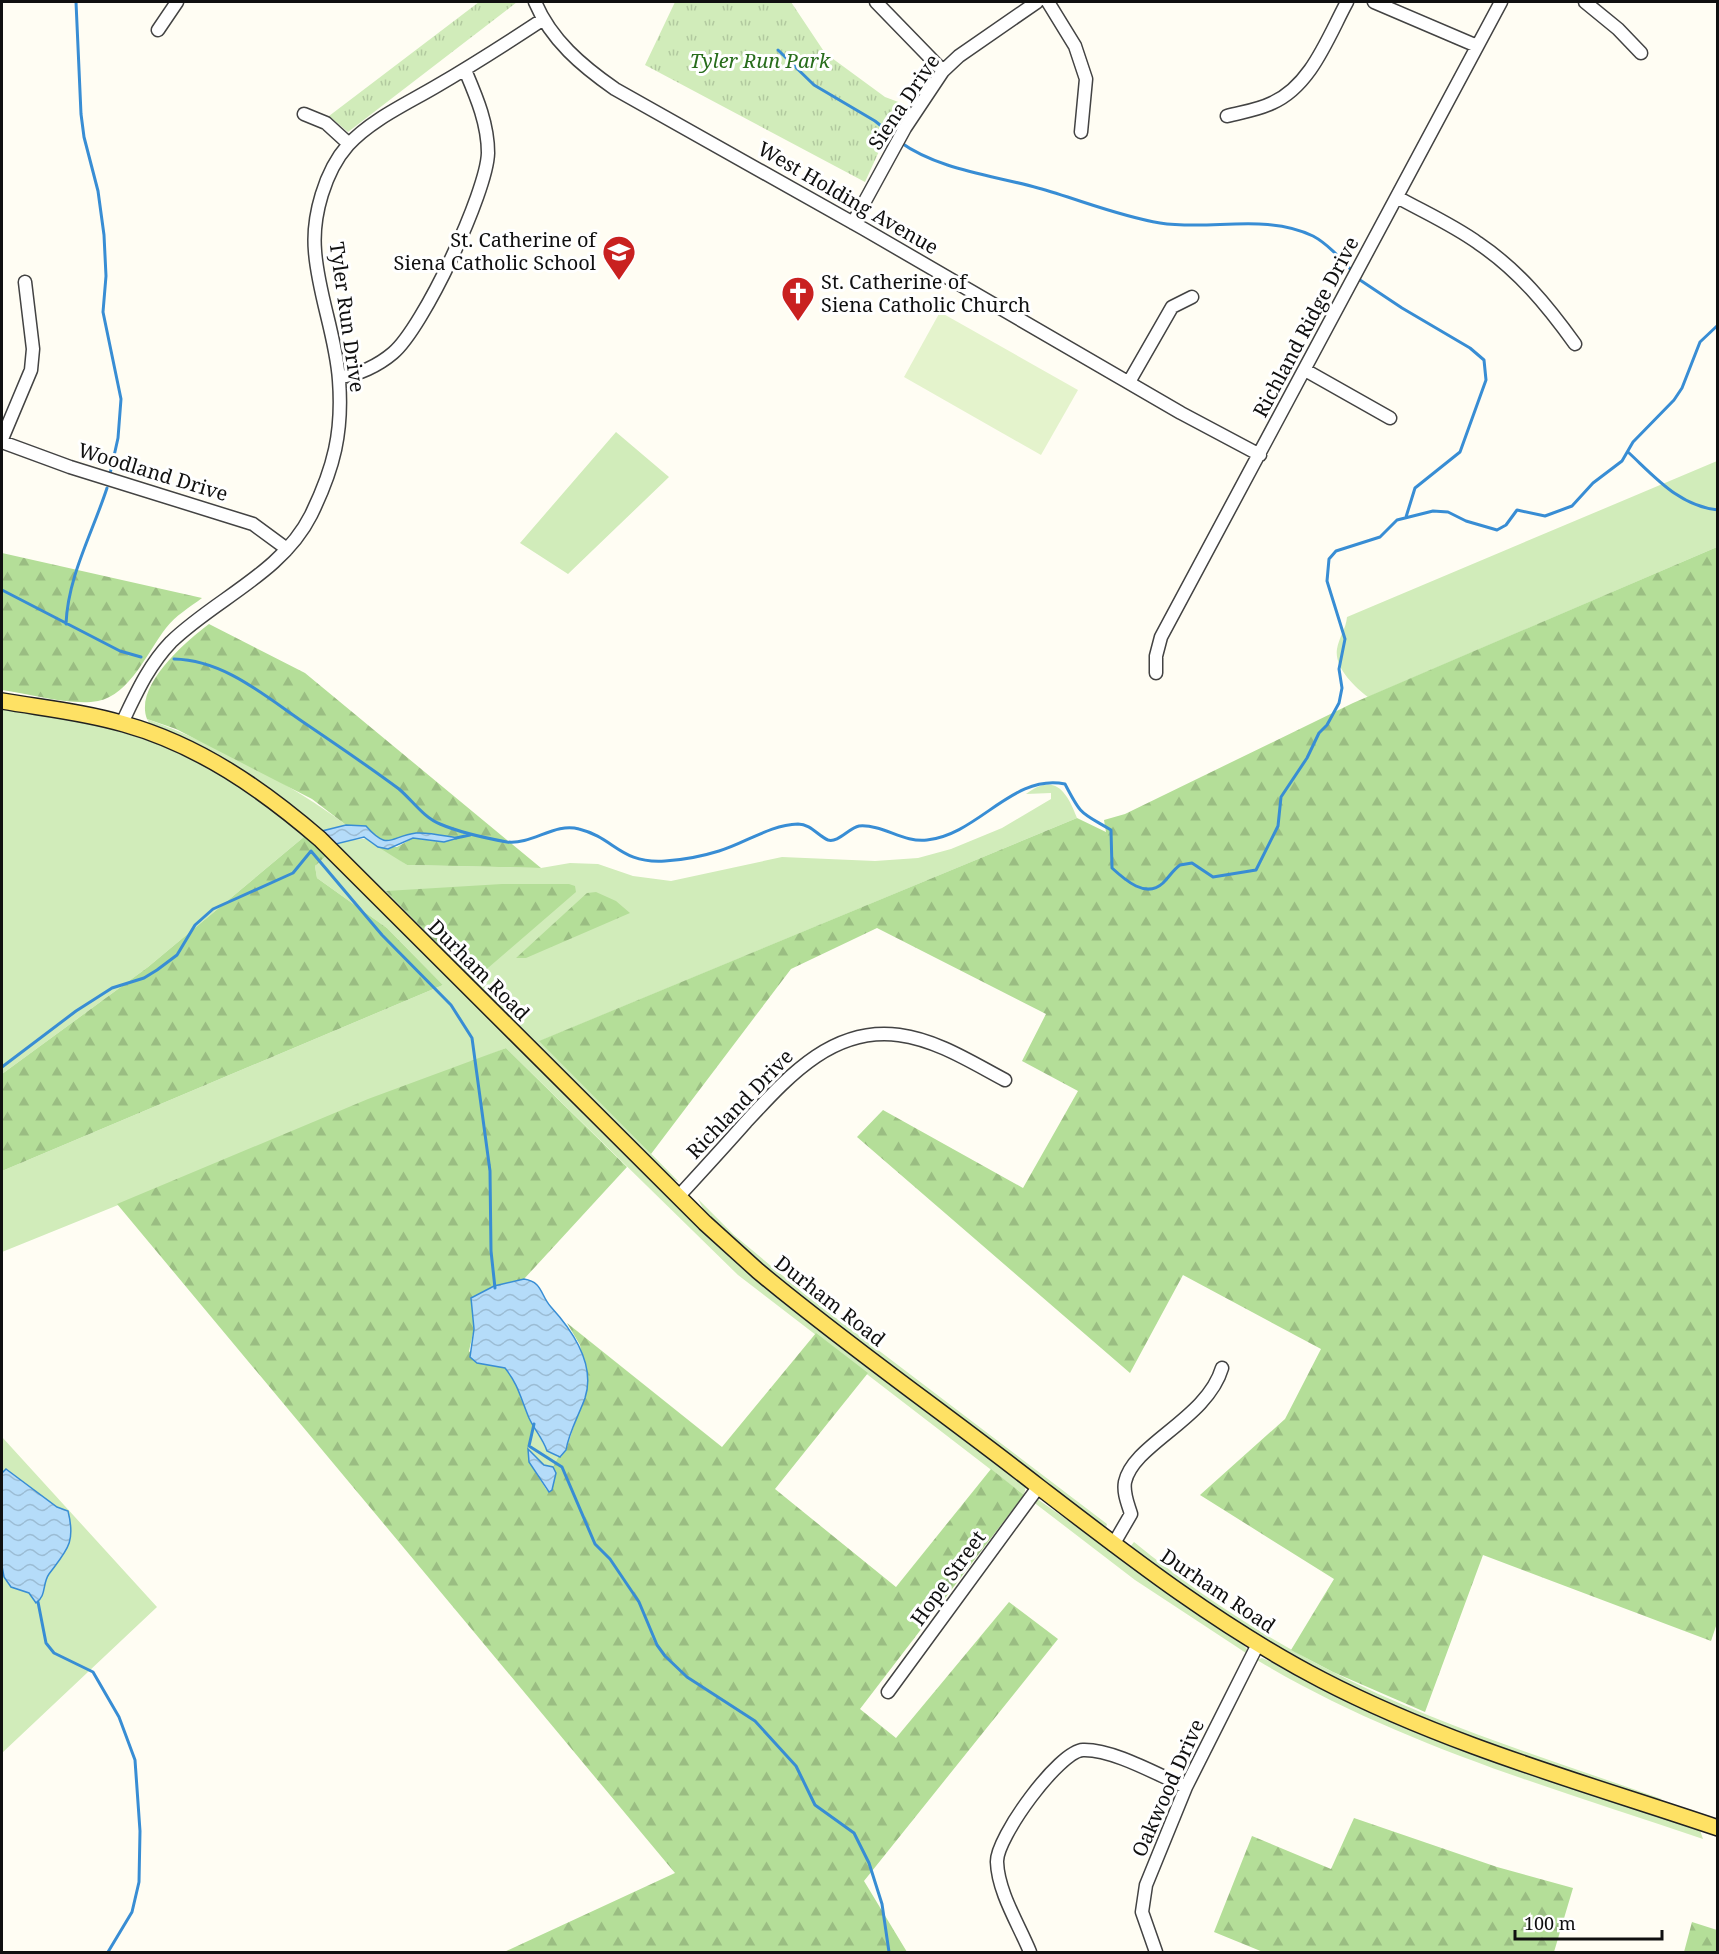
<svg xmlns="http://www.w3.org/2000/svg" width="1719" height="1954" font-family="'Noto Serif',serif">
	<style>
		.grass { fill: #d1ecba }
		.forest { fill: url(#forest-firs) }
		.park { fill: url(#park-tufts) }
		.pitch { fill: #e4f3cc }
		.water { fill: url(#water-waves); stroke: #388dd4; stroke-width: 1.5 }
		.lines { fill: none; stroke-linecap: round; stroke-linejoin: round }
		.stream { stroke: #388dd4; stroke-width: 3 }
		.minor-casing { stroke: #434343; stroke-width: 15 }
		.major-casing { stroke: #212121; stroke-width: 18 }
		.minor { stroke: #fff; stroke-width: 12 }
		.major { stroke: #fee164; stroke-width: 15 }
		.labels { text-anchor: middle; stroke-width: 6; stroke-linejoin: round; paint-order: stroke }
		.park-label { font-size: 20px; font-style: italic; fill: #286d1c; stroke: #fff }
		.street-label { font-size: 20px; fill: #101010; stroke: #fff }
		.poi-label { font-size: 20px; fill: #101010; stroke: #fff; text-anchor: end }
	</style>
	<defs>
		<pattern id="forest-firs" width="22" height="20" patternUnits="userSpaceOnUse" patternTransform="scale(1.5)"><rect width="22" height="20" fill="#b4de98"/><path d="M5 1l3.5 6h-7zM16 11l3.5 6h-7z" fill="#9abd82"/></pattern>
		<pattern id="park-tufts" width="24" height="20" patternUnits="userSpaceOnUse" patternTransform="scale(1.5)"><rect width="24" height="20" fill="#d1ecba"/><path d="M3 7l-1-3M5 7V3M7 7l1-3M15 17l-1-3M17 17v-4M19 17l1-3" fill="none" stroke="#b2c99f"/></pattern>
		<pattern id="water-waves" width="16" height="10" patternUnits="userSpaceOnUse" patternTransform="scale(1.5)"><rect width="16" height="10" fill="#b5dcf9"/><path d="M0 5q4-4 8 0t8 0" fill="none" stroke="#9bbcd4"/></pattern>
	</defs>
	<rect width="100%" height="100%" fill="#fffdf3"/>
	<!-- grass -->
	<path class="grass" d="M616,432L669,477L568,574L520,543Z
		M1717,461V547L1368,697C1355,687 1334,668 1337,649C1339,637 1346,629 1347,617Z
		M2,706C126,728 209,749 305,836L148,967L2,1074Z
		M147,719C211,742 292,784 346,825L329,829L339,842L369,838L407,865L541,868L570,863L598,864L633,876L671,881L782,857L875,861L918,858L951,849L1002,828L1051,799V793L1026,794C1055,772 1067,792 1077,818L540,1041L679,1182L664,1175L469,984L224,761L190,741L149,723Z
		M326,856L720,1246L763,1283L1026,1486L1024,1495L738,1275L506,1048L2,1252V1171L443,985L387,928L317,878L315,866Z
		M698,1199L734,1235L807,1296L1107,1524L1106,1528L989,1442L769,1272L708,1218Z
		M533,1424L547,1451L558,1457L553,1467L544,1465L528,1449Z
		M2,1437L157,1607L2,1753Z
		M1036,1498L1239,1640L1247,1649L1246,1653L1135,1580L1032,1501Z
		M1134,1542C1195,1592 1261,1635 1331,1671C1436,1725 1551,1760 1662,1799L1641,1798C1515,1753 1389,1711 1272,1647C1227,1623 1179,1583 1137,1554L1130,1547Z
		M1262,1658L1495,1758L1700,1830L1703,1839C1552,1788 1395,1743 1257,1660Z"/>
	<!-- forest -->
	<path class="forest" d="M1717,547L1718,1620L1711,1641L1483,1555L1425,1712L1333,1672L1291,1650L1334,1579L1200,1495L1285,1419L1321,1349L1183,1275L1130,1373L857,1137L883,1110L1023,1188L1078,1091L1022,1061L1046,1014L877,928L791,969L651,1154L539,1041L1077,818L1106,832L1104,820L1125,814L1353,703Z
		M2,553L202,598C190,607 175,616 166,628C148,651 130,695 98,701C71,706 30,694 2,690Z
		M209,624L305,673L541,868L407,865L378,847H397L413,838L444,842L457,838L425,833L409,835L395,841H380L360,825H346L312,799L176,729L147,719C134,686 185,642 209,624Z
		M305,836L326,856L315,866L317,878L387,928L443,985L2,1171V1074L148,967Z
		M502,884H569L575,886L576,892L474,980L386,891Z
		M596,892L616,901L630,913L526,958H516L587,893Z
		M506,1048L627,1167L524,1279L494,1286L471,1298L474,1329L469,1351L477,1363L505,1367L518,1384L533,1424L528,1449L529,1462L546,1489L549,1492L556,1473L553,1467L558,1457H561L566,1450L587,1387L580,1345L567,1323L722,1447L816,1333L868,1373L775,1489L896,1587L991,1469L1024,1495L860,1709L896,1738L1009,1602L1058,1639L864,1881L907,1952H504L675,1873L117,1204L368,1099Z
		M1354,1818L1497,1867L1573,1888L1554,1952H1263L1214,1932L1252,1836L1331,1869Z
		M1692,1922L1717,1930V1952H1684Z"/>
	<!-- park -->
	<path class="park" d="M479,2H517L348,132L329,116Z
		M675,2H791L825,53L885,97L901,103L865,182L645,65Z"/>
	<!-- pitch -->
	<path class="pitch" d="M940,312L1078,390L1041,455L904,377Z"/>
	<!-- water -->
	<path class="water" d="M346,825L366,826C389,852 390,836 416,833C429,832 445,836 458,838L444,842L413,838L388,849L378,847L364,837L336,844L322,831Z
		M524,1279C543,1282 540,1295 551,1307C572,1330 596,1364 585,1398C579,1415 569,1432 566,1450L560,1457L547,1451C543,1439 534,1429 529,1418C521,1399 518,1384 505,1368L477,1363L470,1357L474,1329L471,1298L494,1286Z
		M528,1449L544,1465L553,1467L556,1473L552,1490L549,1492L529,1462Z
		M6,1469L57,1507L68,1511C76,1543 67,1550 49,1574C42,1584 47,1595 36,1603L29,1593L11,1587L4,1577L2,1566V1473Z"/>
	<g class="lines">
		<!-- stream -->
		<path class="stream" d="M76,2L81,114L84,137L98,191L104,235L106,276L103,312L121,399L118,438L110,474
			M778,50L814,85L875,121L895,137
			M900,142C939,170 992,175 1038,188C1078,199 1118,216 1160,223C1210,231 1266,213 1313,236C1328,244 1342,260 1353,272
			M1357,278L1402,308L1470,348L1484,360L1486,380L1460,452L1415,488L1406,517
			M1628,452C1655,477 1679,506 1718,510
			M2,590L120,651L141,657
			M66,624C68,576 92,534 107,488
			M174,659C225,660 266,697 306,724C337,745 368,766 399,789C412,800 424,818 440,824C461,833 485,838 507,842C532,845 555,822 579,829C615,838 620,864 665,861C682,860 703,856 719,851C746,843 769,825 798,824C811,824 818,836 828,840C838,843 849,828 859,826C883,824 903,843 927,840C978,835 1013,773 1065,784C1082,817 1081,812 1111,830L1112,868C1125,880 1146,899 1163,883C1169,877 1173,870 1180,865L1192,863L1213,877L1256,870L1278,826L1281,797L1307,758L1319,733L1327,725L1339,703L1342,688L1339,669L1345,639L1327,581L1329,559L1336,551L1380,537L1397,520L1433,511L1448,512L1466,521L1497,530L1506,525L1517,510L1545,516L1572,506L1593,483L1622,461L1633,442L1674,400L1682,388L1700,342L1718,325
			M456,838L470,835
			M2,1067L76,1011L112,988L144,978L157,970L177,955L195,925L213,909L293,873L311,851L382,935L451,1005L472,1038L490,1171L491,1251L495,1288
			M534,1424L529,1446L562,1467L595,1544L610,1559L639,1602L657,1645L665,1656L687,1677L755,1721L796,1766L815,1805L854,1833L869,1863L882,1904L889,1952
			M38,1602L46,1643L54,1653L93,1672L119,1717L135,1760L140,1831L139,1882L132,1912L108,1952"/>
		<defs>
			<path id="minor" d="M535,2C551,40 582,66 615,89L864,229L1181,413L1260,455
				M876,2L943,71
				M1048,2L1075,46L1086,79L1081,132
				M1374,2L1477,46
				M1585,2L1618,29L1641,53
				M158,30L177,2
				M304,114L326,123L349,144
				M1227,116C1242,112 1258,110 1272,103C1311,86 1328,37 1347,2
				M1397,197C1424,212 1453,225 1478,243C1518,270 1547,305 1575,344
				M853,223L905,128L943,71L959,56L1037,2
				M1305,370L1390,418
				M339,377C357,376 379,365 393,353C423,328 487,192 488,153C488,123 476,96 465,70
				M1129,382L1172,307L1192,297
				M2,439L31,370L33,349L25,282
				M2,442L70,467L253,524L287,549
				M1156,673V656L1161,637L1501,2
				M122,723C136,694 148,666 171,642C215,599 282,573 311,515C334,468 343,432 339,380C336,336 318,294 315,251C312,216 325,171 348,145C371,120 406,104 435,87C471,66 507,43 542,20
				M678,1197C701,1172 724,1147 746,1122C787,1078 832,1026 899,1035C937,1040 971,1062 1005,1080
				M1113,1545L1131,1514C1128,1504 1123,1493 1125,1482C1133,1444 1207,1419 1222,1368
				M888,1692L1039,1486
				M1030,1952C1019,1925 998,1892 997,1862C996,1838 1059,1751 1083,1750C1113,1749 1158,1775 1186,1787
				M1156,1952L1142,1912L1146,1885L1186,1787L1258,1644"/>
			<path id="major" d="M2,701C42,708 84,712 124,724C199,745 262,789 320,839L705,1223L758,1271C849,1347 946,1414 1039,1487C1130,1557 1220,1627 1322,1680C1447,1745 1585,1783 1718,1828"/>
		</defs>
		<!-- minor casing -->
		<use href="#minor" class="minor-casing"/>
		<!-- major casing -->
		<use href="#major" class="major-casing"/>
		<!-- minor -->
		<use href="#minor" class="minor"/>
		<!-- major -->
		<use href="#major" class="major"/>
	</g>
	<!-- icons -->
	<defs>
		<symbol id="school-pin" viewBox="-11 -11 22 30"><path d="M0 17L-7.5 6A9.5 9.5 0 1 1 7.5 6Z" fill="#c92120" stroke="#fff"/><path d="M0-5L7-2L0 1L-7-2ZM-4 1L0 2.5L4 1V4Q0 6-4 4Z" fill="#fff"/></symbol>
		<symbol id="church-pin" viewBox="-11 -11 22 30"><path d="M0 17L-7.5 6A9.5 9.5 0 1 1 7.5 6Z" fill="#c92120" stroke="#fff"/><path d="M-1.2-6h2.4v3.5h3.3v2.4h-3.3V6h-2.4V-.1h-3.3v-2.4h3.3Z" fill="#fff"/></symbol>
	</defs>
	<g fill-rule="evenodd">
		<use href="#school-pin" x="600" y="233" width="38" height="52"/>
		<use href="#church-pin" x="779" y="274" width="38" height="52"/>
	</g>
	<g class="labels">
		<!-- park labels -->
		<g class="park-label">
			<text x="760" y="68">Tyler Run Park</text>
		</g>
		<!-- street labels -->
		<g class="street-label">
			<text transform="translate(904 102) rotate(-56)" y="7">Siena Drive</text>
			<text transform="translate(848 198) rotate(30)" y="7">West Holding Avenue</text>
			<text transform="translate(347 317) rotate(82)" y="7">Tyler Run Drive</text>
			<text transform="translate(1306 327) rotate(-62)" y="7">Richland Ridge Drive</text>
			<text transform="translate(153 472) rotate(17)" y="7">Woodland Drive</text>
			<text transform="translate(479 970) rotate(45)" y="7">Durham Road</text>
			<text transform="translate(740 1104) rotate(-46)" y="7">Richland Drive</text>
			<text transform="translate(830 1301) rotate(38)" y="7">Durham Road</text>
			<text transform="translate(948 1578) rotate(-54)" y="7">Hope Street</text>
			<text transform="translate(1218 1591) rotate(34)" y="7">Durham Road</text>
			<text transform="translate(1168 1788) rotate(-66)" y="7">Oakwood Drive</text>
		</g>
		<!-- poi labels -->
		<g class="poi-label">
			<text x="596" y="247">St. Catherine of<tspan x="596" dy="23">Siena Catholic School</tspan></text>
			<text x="821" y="289" text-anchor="start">St. Catherine of<tspan x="821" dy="23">Siena Catholic Church</tspan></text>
		</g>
	</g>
	<!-- border -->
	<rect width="1719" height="1954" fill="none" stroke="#101010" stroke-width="6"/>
	<!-- scale -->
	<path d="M1515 1930v9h147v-9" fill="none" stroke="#101010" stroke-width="3"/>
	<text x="1524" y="1930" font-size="18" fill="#101010" stroke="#ffffff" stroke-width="4.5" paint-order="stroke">100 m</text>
</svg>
